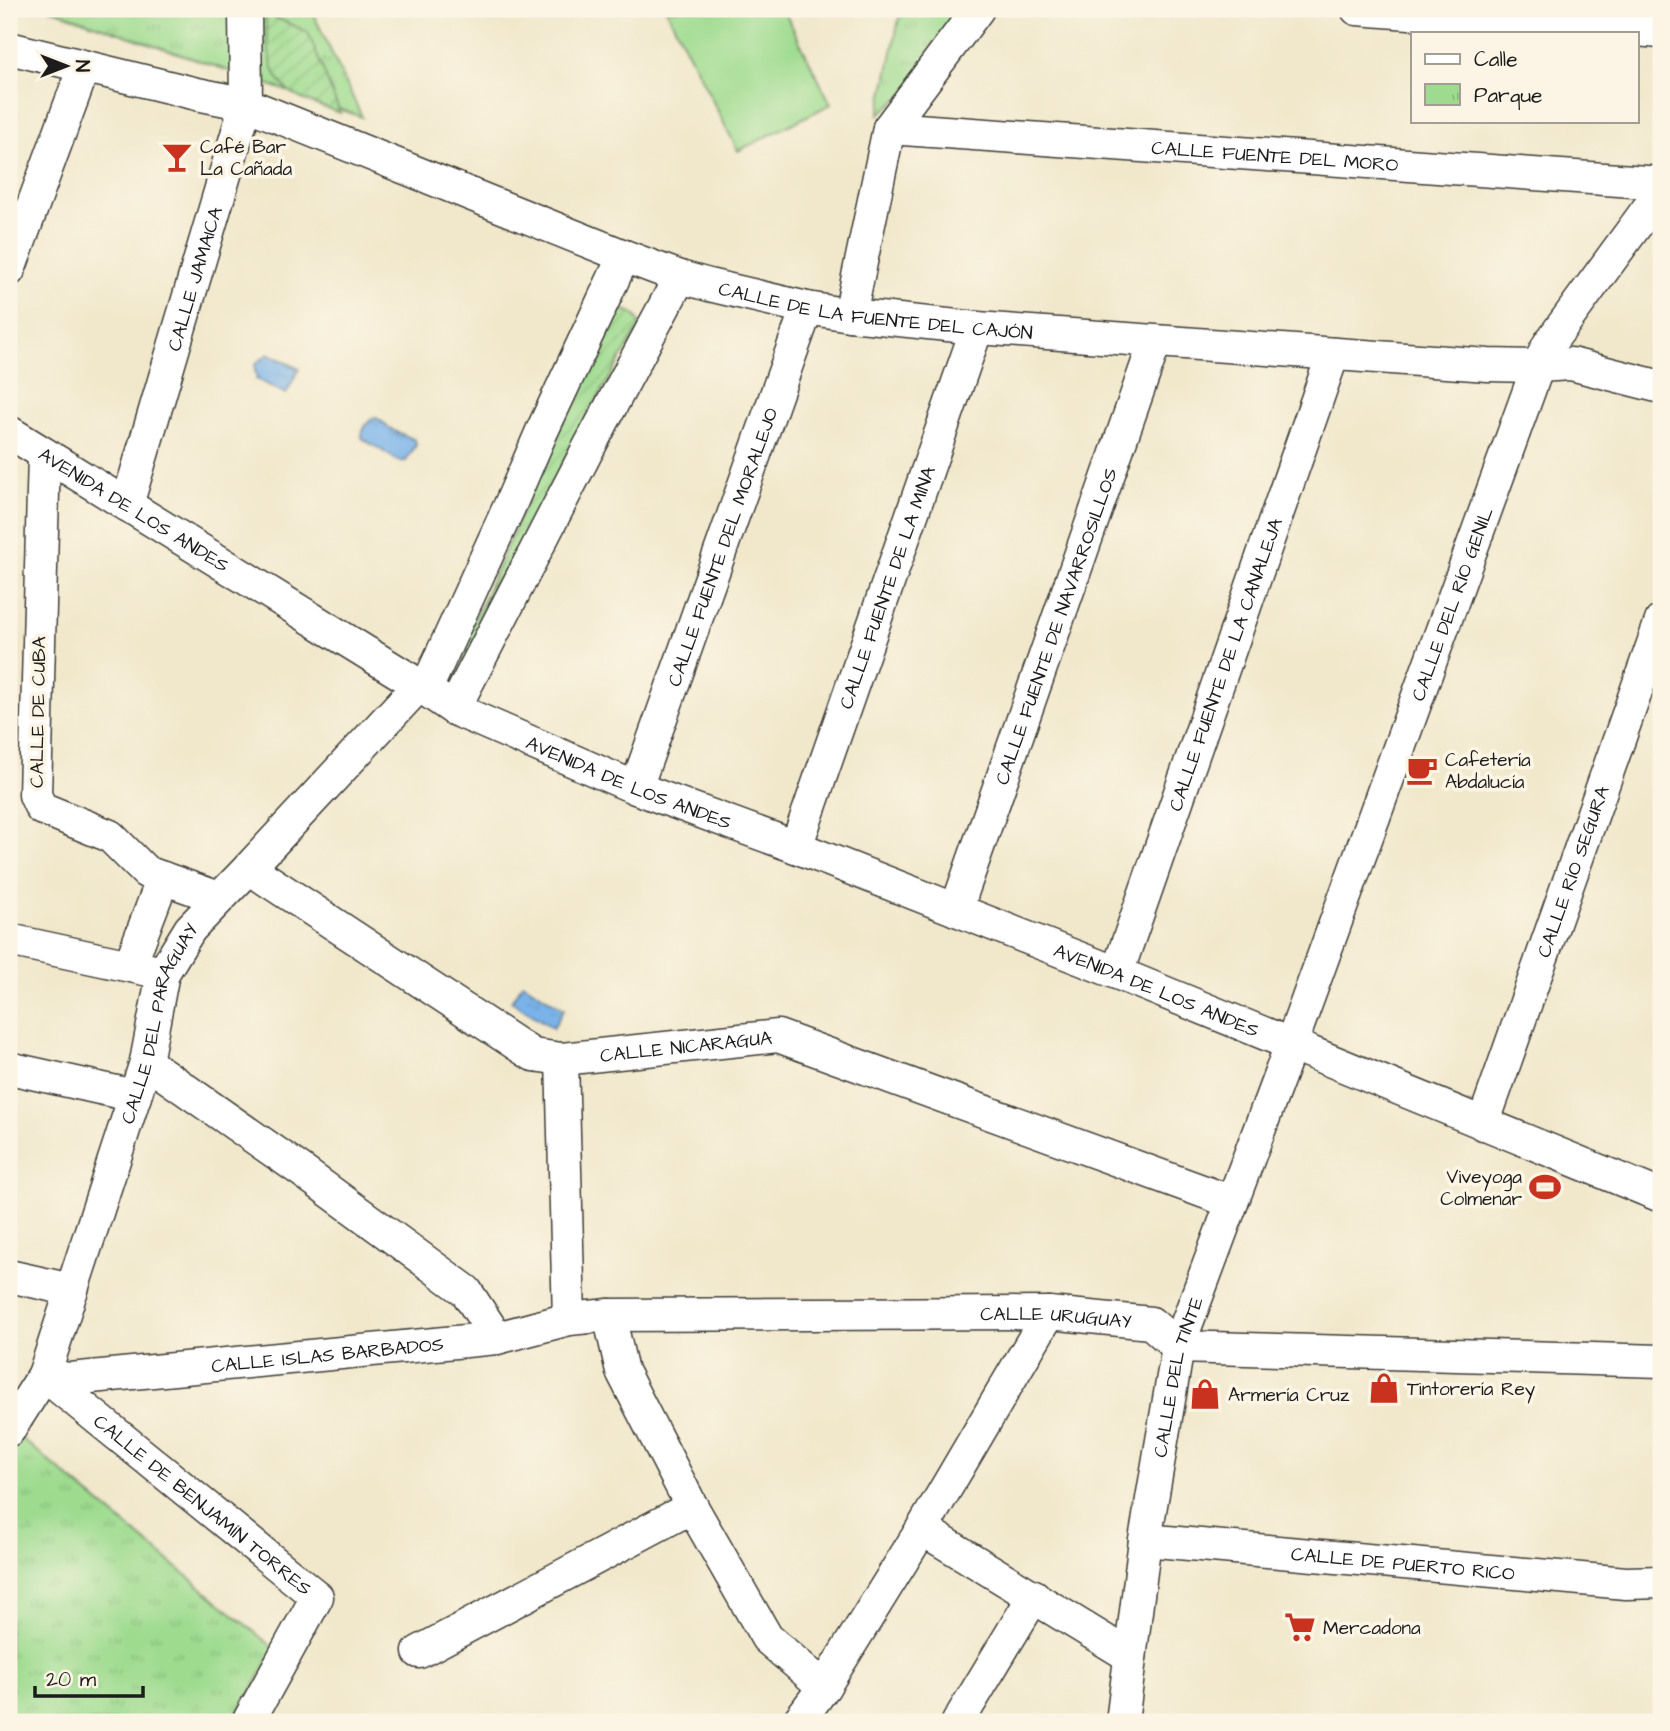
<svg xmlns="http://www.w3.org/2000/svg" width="1670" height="1731" font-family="'Architects Daughter',sans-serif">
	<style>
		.park { fill: url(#park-tufts); stroke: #5d7c56; stroke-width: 2 }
		.garden { fill: url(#garden-furrows); stroke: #5d7c56; stroke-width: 2 }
		.pitch { fill: #9edb8f; stroke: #5d7c56; stroke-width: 2 }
		.water { fill: url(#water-ripples); stroke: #4a6882; stroke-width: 2 }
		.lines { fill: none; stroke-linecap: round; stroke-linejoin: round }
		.street-casing { stroke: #3c3b36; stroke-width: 35 }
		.street { stroke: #fff; stroke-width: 32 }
		.labels { text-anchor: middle; stroke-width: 7; stroke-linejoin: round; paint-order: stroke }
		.poi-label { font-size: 19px; fill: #1c1c1c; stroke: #fcf5e5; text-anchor: start }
		.street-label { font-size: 19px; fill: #1c1c1c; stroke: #fcf5e5 }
	</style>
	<defs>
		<pattern id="park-tufts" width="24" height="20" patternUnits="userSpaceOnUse" patternTransform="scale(1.75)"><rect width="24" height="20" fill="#9edb8f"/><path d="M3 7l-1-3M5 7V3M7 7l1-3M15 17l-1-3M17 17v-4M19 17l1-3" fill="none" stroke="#88bb7b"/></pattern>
		<pattern id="garden-furrows" width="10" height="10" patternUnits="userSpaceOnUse" patternTransform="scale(1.75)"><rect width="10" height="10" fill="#9edb8f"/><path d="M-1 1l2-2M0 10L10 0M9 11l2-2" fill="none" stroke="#88bb7b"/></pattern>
		<pattern id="water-ripples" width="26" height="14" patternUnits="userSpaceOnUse" patternTransform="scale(1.75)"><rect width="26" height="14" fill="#79b3e9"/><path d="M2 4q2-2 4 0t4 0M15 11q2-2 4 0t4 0" fill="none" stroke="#6899c7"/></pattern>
	</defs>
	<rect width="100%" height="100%" fill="#fcf5e5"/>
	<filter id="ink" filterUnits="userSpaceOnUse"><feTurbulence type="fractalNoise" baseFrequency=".0143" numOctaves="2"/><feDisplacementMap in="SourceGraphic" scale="14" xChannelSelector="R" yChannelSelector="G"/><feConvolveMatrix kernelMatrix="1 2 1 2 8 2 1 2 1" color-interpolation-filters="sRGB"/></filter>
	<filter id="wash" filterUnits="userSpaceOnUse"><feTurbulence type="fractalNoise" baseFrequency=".00686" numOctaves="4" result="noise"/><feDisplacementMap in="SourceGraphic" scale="28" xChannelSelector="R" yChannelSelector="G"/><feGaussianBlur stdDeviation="1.57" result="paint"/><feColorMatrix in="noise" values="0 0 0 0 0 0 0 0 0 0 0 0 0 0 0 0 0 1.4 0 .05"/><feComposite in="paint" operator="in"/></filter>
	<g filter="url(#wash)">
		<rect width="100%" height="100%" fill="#f1e8cc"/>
		<!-- park -->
		<path class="park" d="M50,9H311L362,117Z
			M901,9H978L909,90L879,114Z
			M21,1438L275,1649L233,1722H15L9,1717V1449Z"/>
		<!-- garden -->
		<path class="garden" d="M265,13L308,32L340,113C326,108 311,104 298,97C266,81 268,44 265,13Z
			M622,310C633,311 637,315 640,326L574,439L467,663L458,657L556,435L614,314Z"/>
		<!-- pitch -->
		<path class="pitch" d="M666,9H783L831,104L738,151Z"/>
		<!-- water -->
		<path class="water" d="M269,354L299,369L286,394L256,379L257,376C250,361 261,361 269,354Z
			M374,417C381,419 382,422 388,427C396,433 406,435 415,440L416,445L406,461L400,462L362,438C361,431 368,421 374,417Z
			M523,983L564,1009L553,1028L511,1001Z"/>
	</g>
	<g filter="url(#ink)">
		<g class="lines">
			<defs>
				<g id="street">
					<path d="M1357,9L1661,32"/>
					<path id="s1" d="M9,48L197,94L246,104L624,256L680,277L709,285L807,308L850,315L977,328L1488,365L1538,366L1571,364L1661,387"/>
					<path id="s2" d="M889,128L1661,183"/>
					<path d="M9,270L84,67"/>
					<path d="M850,315L889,128L978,9"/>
					<path id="s3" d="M9,432L419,685L454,709L636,788L796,847L1117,973L1661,1196"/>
					<path d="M44,454L35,795L41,808L110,836L146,872L219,898"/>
					<path id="s4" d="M127,505L246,104L245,9"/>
					<path d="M426,689L510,505L542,431L624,256"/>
					<path d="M454,709L588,449L680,277"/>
					<path id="s5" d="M636,788L807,308"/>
					<path id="s6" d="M796,847L977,328"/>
					<path id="s7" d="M249,868L533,1055L562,1059L778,1036L1232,1202"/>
					<path id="s8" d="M956,910L1155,342"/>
					<path d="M9,940L163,973"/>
					<path d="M130,965L163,878"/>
					<path id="s9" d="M1117,973L1333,354"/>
					<path d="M562,1059L569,1319"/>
					<path d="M146,1062L302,1171L466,1291L497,1338"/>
					<path d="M9,1068L135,1096"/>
					<path id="s10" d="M1483,1124L1661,621"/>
					<path d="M9,1276L72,1290"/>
					<path d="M609,1315L622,1371L692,1507L767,1638L824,1687"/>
					<path id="s11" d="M44,1375L70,1379L497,1338L569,1319L609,1315L1049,1313L1151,1323L1178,1347L1661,1361"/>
					<path id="s12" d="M44,1375L317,1597L248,1722"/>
					<path id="s13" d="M9,1430L44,1375L146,1062L163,973L190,929L249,868L419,685"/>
					<path d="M922,1529L1130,1656"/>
					<path id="s14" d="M1145,1540L1626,1583L1661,1582"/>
					<path d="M419,1652L692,1507"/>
					<path d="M798,1722L824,1687L922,1529L1049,1313"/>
					<path d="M958,1722L1034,1596"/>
					<path id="s15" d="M1122,1722L1145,1540L1178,1347L1291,1045L1538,366L1549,344L1661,191"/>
				</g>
			</defs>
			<!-- street casing -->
			<use href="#street" class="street-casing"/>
			<!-- street -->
			<use href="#street" class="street"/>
		</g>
	</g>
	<!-- icons -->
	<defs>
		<symbol id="bar-bare" viewBox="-9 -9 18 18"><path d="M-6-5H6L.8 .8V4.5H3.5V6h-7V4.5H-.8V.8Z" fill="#c8321e" stroke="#fcf5e5" stroke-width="2.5" paint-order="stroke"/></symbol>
		<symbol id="cafe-bare" viewBox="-9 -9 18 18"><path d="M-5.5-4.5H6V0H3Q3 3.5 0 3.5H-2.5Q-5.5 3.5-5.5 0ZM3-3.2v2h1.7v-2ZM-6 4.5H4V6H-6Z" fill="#c8321e" stroke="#fcf5e5" stroke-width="2.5" paint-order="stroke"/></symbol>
		<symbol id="stadium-bare" viewBox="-9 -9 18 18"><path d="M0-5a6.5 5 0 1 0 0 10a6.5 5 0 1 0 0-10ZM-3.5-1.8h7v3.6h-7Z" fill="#c8321e" stroke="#fcf5e5" stroke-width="2.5" paint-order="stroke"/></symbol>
		<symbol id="shop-bare" viewBox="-9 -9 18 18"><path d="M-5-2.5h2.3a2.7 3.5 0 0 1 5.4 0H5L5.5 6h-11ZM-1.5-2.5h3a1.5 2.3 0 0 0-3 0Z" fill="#c8321e" stroke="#fcf5e5" stroke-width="2.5" paint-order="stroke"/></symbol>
		<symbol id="supermarket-bare" viewBox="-9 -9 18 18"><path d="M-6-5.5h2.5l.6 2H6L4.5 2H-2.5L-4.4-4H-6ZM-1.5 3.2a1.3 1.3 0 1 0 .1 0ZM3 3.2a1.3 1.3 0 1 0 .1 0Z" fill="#c8321e" stroke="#fcf5e5" stroke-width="2.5" paint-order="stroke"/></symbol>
	</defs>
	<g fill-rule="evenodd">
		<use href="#bar-bare" x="155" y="135" width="44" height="44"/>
		<use href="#cafe-bare" x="1400" y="748" width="44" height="44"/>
		<use href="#stadium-bare" x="1523" y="1165" width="44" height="44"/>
		<use href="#shop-bare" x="1362" y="1366" width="44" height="44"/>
		<use href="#shop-bare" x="1183" y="1372" width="44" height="44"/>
		<use href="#supermarket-bare" x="1278" y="1605" width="44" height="44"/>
	</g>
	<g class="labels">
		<!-- poi labels -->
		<g class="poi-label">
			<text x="200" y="153">Café Bar<tspan x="200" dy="22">La Cañada</tspan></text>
			<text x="1445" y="766">Cafetería<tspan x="1445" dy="22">Abdalucía</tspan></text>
			<text x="1522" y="1183" text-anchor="end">Viveyoga<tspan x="1522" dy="22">Colmenar</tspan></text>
			<text x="1407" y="1395">Tintorería Rey</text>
			<text x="1228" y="1401">Armería Cruz</text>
			<text x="1323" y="1634">Mercadona</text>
		</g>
		<!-- street labels -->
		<g class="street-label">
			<text dy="7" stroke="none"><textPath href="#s2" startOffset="387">CALLE FUENTE DEL MORO</textPath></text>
			<text dy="7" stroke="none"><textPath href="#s4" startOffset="236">CALLE JAMAICA</textPath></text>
			<text dy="7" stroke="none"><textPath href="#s1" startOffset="910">CALLE DE LA FUENTE DEL CAJÓN</textPath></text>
			<text dy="7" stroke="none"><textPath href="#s3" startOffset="147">AVENIDA DE LOS ANDES</textPath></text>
			<text dy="7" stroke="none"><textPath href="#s5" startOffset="256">CALLE FUENTE DEL MORALEJO</textPath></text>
			<text dy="7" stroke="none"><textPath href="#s6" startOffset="275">CALLE FUENTE DE LA MINA</textPath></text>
			<text dy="7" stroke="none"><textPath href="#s15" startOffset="1171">CALLE DEL RÍO GENIL</textPath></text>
			<text dy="7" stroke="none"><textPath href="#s8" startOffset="301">CALLE FUENTE DE NAVARROSILLOS</textPath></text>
			<text dy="7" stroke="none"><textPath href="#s9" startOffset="327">CALLE FUENTE DE LA CANALEJA</textPath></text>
			<text transform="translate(37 712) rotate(-89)" y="7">CALLE DE CUBA</text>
			<text dy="7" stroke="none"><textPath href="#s3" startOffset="714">AVENIDA DE LOS ANDES</textPath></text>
			<text dy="7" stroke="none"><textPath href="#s10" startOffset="268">CALLE RÍO SEGURA</textPath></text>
			<text dy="7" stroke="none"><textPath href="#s3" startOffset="1281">AVENIDA DE LOS ANDES</textPath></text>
			<text dy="7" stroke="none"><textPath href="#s13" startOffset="436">CALLE DEL PARAGUAY</textPath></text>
			<text dy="7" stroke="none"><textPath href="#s7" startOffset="494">CALLE NICARAGUA</textPath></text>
			<text dy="7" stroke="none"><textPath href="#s11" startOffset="1017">CALLE URUGUAY</textPath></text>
			<text dy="7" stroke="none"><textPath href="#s11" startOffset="285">CALLE ISLAS BARBADOS</textPath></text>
			<text dy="7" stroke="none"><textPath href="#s15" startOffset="350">CALLE DEL TINTE</textPath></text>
			<text dy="7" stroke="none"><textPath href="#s12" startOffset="205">CALLE DE BENJAMÍN TORRES</textPath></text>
			<text dy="7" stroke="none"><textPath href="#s14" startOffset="259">CALLE DE PUERTO RICO</textPath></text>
		</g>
	</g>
	<!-- margin -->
	<rect width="1670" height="1731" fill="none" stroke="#fcf5e5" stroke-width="35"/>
	<!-- legend -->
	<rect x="1411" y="32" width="228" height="91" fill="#fcf5e5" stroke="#a29e95" stroke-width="2"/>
	<rect x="1425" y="54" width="35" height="10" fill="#ffffff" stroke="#a29e95" stroke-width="2"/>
	<text x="1474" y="66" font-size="21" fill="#1c1c1c">Calle</text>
	<rect x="1425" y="84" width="35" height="21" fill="url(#park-tufts)" stroke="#a29e95" stroke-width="2"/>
	<text x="1474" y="102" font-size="21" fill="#1c1c1c">Parque</text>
	<!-- north arrow -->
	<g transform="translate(66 66) rotate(90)" stroke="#fcf5e5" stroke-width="5" paint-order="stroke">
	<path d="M0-5L12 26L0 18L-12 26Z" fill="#1c1c1c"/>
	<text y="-10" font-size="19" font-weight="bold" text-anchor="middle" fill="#1c1c1c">N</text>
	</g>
	<!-- scale -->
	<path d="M35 1686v10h108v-10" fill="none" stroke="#1c1c1c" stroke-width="3.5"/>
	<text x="46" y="1686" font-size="21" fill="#1c1c1c" stroke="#fcf5e5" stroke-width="5" paint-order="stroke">20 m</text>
</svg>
